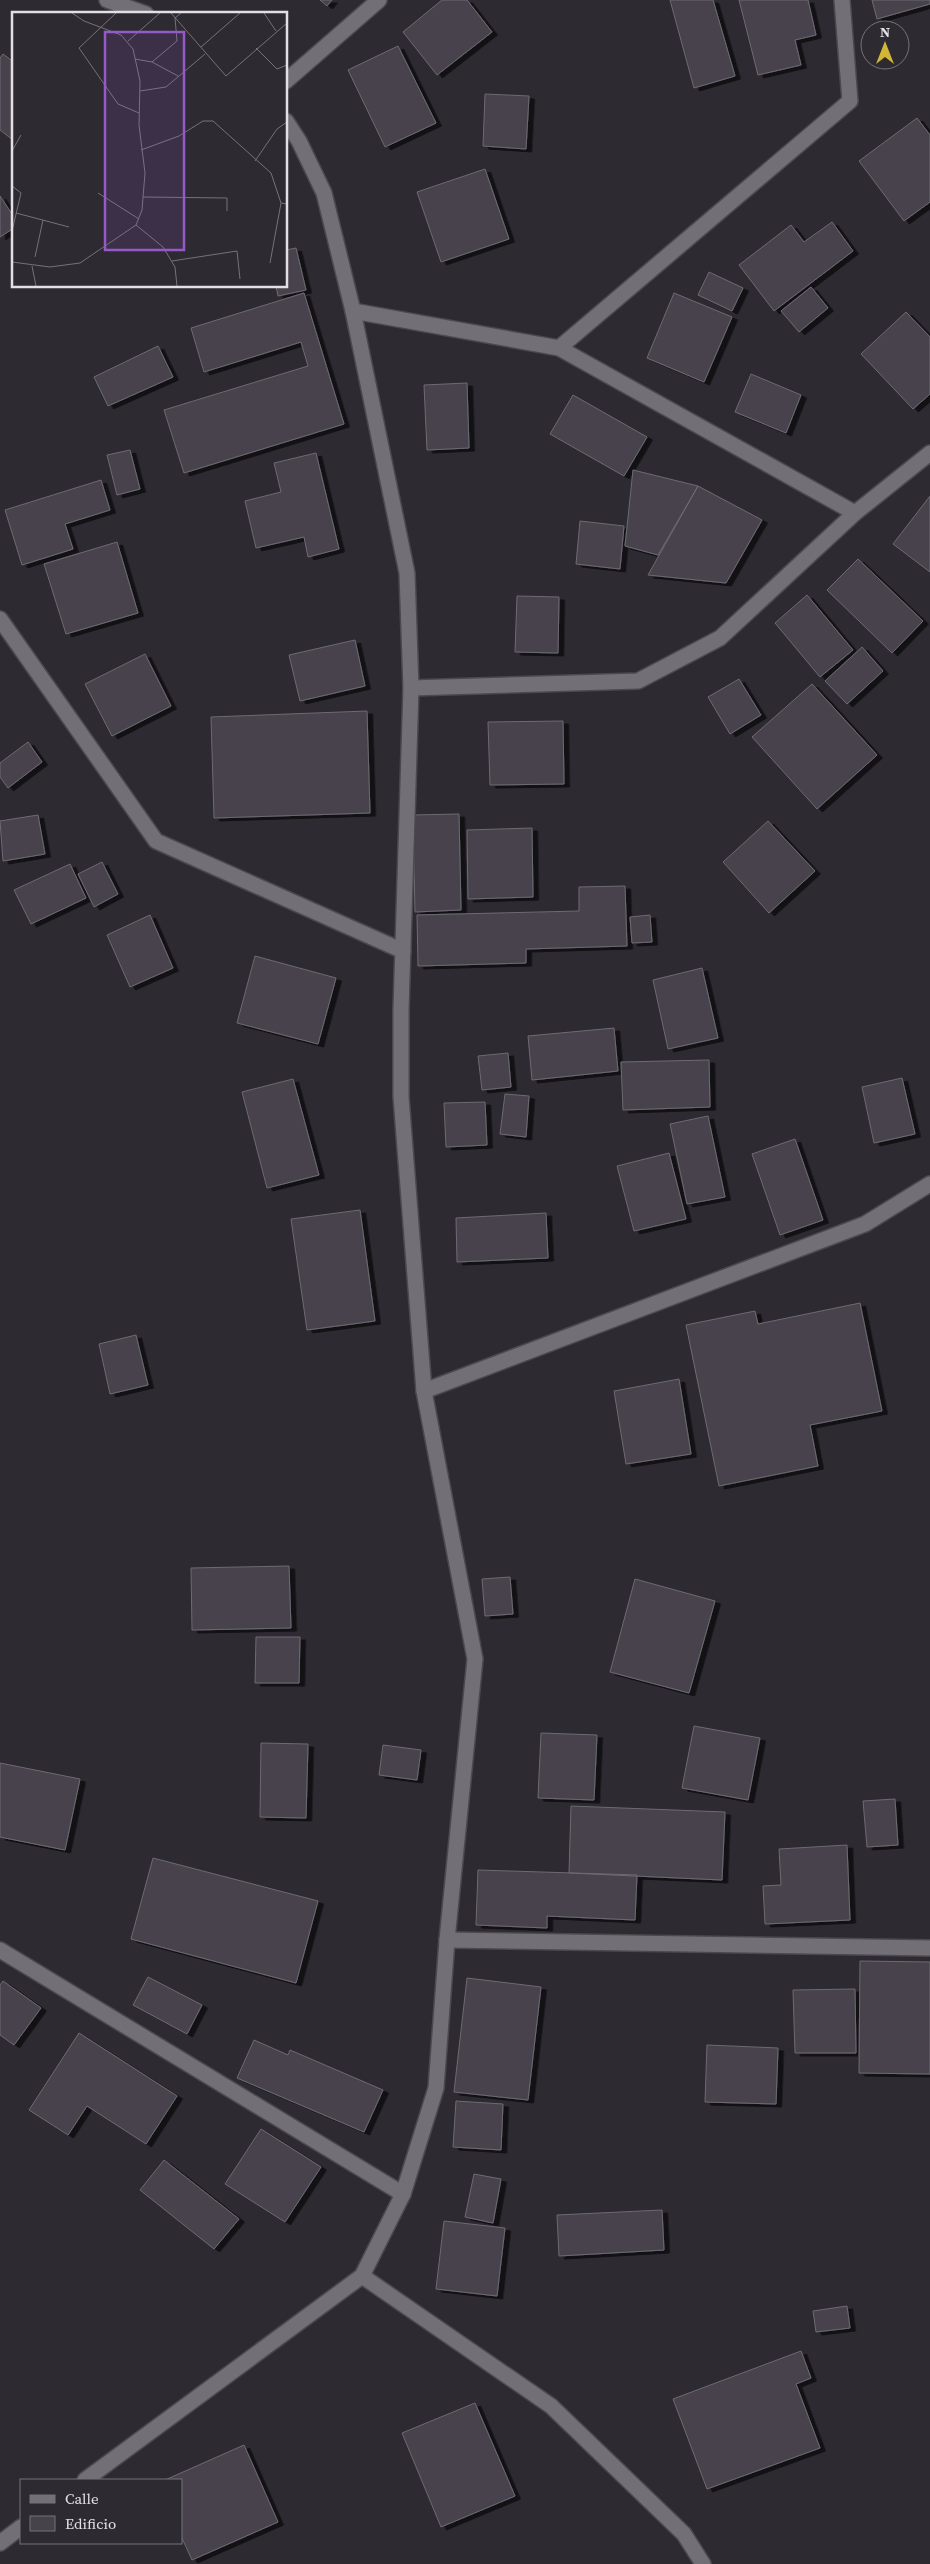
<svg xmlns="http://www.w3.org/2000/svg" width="930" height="2564" font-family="'Source Serif 4',serif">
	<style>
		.building { fill: #46434b; stroke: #6e6a73; filter: url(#shadow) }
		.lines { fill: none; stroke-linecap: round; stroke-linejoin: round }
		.street-casing { stroke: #4b484e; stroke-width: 18 }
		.secondary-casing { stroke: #4b484e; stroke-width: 18 }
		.street { stroke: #726f77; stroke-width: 15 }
		.secondary { stroke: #726f77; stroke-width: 15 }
		.inset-road { fill: none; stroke: #75737a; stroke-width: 1 }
		.view { fill: #9559c8; fill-opacity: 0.15; stroke: #9559c8; stroke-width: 2.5 }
		.inset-edge { fill: none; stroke: #e2e0e5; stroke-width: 2.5 }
	</style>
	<defs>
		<filter id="shadow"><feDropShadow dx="5.5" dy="3" stdDeviation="0" flood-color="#0009"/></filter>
	</defs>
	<rect width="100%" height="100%" fill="#2d2a32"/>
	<!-- building -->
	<path class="building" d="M320,0H332L327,6Z
		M442,0H467L492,32L437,75L403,32Z
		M670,0H713L735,76L694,88Z
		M739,0H808L816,35L795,40L801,65L758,75Z
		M872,0H930V4L877,19Z
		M398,46L436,123L385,147L348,70Z
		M3,54L14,62L13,140L0,130V58Z
		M485,94L529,96L526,149L483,146Z
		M917,118L930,135V202L904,221L859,161Z
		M485,169L509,239L441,262L417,192Z
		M0,196L14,217V228L0,237Z
		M832,222L853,251L774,311L739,265L791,225L804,242Z
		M296,248L306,290L278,296L276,286H286V250Z
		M709,272L743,288L732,311L698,295Z
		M811,287L828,308L799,332L781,311Z
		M304,293L344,424L184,473L164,410L308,366L301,342L204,372L191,328Z
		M674,293L732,317L704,382L647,358Z
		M906,312L930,337V394L913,409L861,354Z
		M158,346L173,377L108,406L94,377Z
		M751,374L801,395L786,433L735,412Z
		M467,383L469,448L427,450L424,385Z
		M573,395L647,437L624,476L550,434Z
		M130,450L140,489L117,495L107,455Z
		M316,453L339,549L308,557L304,537L256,548L245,501L281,492L274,463Z
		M633,470L698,486L658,555L625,546Z
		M101,480L110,510L65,524L73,549L22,565L5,510Z
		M698,486L762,520L726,583L648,575Z
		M930,496V572L893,544Z
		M580,521L624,526L620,569L576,564Z
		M117,542L138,613L66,634L44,564Z
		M858,559L923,621L892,653L827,590Z
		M807,595L853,650L820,677L775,623Z
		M517,596L559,597L558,653L515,652Z
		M355,640L365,686L300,701L289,655Z
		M862,647L883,671L847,704L825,681Z
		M145,654L171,706L112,736L85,684Z
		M739,679L761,715L730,734L708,697Z
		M812,684L877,755L817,809L752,737Z
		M367,711L370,813L214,818L211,717Z
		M563,721L564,784L490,785L488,722Z
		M28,742L42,762L8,788L0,777V763Z
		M459,814L461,910L415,912L413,815Z
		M38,815L45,854L3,861L0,821Z
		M768,821L815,871L769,913L723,862Z
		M532,828L533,897L468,899L467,830Z
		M102,862L118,894L94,907L78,874Z
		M70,864L86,898L31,924L14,890Z
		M625,886L627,946L526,949V963L418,966L417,915L579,911V887Z
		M150,915L173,968L130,987L107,935Z
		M650,915L652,942L632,943L630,917Z
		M255,956L336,978L318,1044L237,1023Z
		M702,968L718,1038L668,1049L653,980Z
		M614,1028L618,1071L532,1080L528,1036Z
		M508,1053L511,1087L482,1090L478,1056Z
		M709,1060L710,1107L623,1110L621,1062Z
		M902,1078L915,1134L874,1143L862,1087Z
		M293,1079L319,1175L267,1188L242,1092Z
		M505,1094L529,1096L526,1137L500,1134Z
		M485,1102L487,1145L446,1147L444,1103Z
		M708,1116L725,1197L687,1204L670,1124Z
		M795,1139L823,1220L780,1235L752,1154Z
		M669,1153L686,1219L634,1231L617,1166Z
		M360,1210L375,1321L307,1330L291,1219Z
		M546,1213L548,1258L457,1262L456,1218Z
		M860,1303L882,1411L810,1425L818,1466L719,1486L686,1325L755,1311L758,1324Z
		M136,1335L148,1385L110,1394L99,1344Z
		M679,1379L691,1454L626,1464L614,1391Z
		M289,1566L291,1628L192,1630L191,1568Z
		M510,1577L513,1614L485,1616L482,1579Z
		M635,1579L715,1601L689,1693L610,1672Z
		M256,1637H300L299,1683H255Z
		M694,1726L760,1738L748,1800L682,1788Z
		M541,1733L597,1735L594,1800L538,1798Z
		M261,1743L308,1744L306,1818L260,1817Z
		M383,1745L421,1750L417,1780L379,1775Z
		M0,1763L80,1779L65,1850L0,1837Z
		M895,1799L898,1845L867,1847L863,1801Z
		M571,1806L725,1812L722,1880L569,1873Z
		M847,1845L850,1920L765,1924L763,1886L781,1885L779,1849Z
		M153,1858L318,1901L296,1983L131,1939Z
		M478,1870L637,1875L635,1920L547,1916V1928L476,1925Z
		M860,1961L930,1962V2074L859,2073Z
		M148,1977L202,2005L187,2034L133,2005Z
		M467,1978L541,1987L528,2100L454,2092Z
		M3,1981L41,2008L14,2045L0,2035V1985Z
		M855,1989L856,2053H795L793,1990Z
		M79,2033L177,2096L146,2144L87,2106L68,2135L29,2110Z
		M254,2040L288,2055L290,2050L383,2090L364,2132L237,2078Z
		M707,2045L778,2048L776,2104L705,2102Z
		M456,2101L503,2104L501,2150L453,2147Z
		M261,2129L321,2167L285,2222L225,2184Z
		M164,2160L239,2219L214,2249L140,2190Z
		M474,2174L501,2179L493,2223L465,2217Z
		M662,2210L664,2250L559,2256L557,2215Z
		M444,2221L505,2228L497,2296L436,2289Z
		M847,2306L850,2328L816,2332L813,2311Z
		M801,2351L811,2378L796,2384L820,2448L707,2489L673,2399Z
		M475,2403L515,2496L441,2527L402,2433Z
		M244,2445L278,2522L192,2560L181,2536V2480H165Z"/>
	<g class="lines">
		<defs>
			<path id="street" d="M286,81L379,0
				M353,311L559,348L855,513
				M559,348L850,101L842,0
				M0,619L156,841L403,951
				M411,688L638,681L720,638L855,513L930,453
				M424,1391L865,1224L930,1184
				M447,1940L930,1948
				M0,1950L403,2194
				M362,2276L551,2406L684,2534L703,2564"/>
			<path id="secondary" d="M107,0L146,14
				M85,2480L362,2276L403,2194L436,2088L447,1940L475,1659L424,1391L401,1097V1009L411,688L407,573L353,311L324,193L299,141L286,121
				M0,2543L21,2527"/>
		</defs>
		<!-- street casing -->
		<use href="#street" class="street-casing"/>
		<!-- secondary casing -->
		<use href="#secondary" class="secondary-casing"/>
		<!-- street -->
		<use href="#street" class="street"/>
		<!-- secondary -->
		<use href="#secondary" class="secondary"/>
	</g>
	<!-- overview -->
	<g transform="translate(12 12)">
		<rect width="275" height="275" fill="#2d2a32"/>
		<path class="inset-road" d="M104,1L67,36L106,92L127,101M159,1L214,64L275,11M252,1L264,19M116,29L148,1M189,35L228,1M244,36L265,57L275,53M123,47L140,50L166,64M140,50L165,29L163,6L169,1M128,79L154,75L193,42M129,138L167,124L191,109H201L259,161L269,191L275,192M0,139L9,123M243,149L265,117L275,110M0,174L9,181L0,219M86,181L127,207M131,185L215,186V199M4,201L57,215M124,213L151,235L163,255L165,274M23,245L31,208M160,249L225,239L228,267M0,250L38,255L68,251L124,213L130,198L133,161L127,113L128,69L121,37L109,23L72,9L60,1M258,251L269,191M20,254L24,274"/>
		<path class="view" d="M93,20H172V238H93Z"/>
		<rect width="275" height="275" class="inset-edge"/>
	</g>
	<!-- legend -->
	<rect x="20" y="2479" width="162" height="65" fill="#2d2a32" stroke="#75737a"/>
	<rect x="30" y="2495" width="25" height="8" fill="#726f77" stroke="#75737a"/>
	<text x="65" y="2504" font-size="15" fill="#e2e0e5">Calle</text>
	<rect x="30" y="2516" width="25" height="15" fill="#46434b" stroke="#75737a"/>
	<text x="65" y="2529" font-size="15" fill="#e2e0e5">Edificio</text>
	<!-- north arrow -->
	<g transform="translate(885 45)"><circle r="24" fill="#2d2a32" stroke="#75737a"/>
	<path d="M0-4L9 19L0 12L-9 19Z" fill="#d4b635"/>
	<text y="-8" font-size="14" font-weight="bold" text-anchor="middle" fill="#e2e0e5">N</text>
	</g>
</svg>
